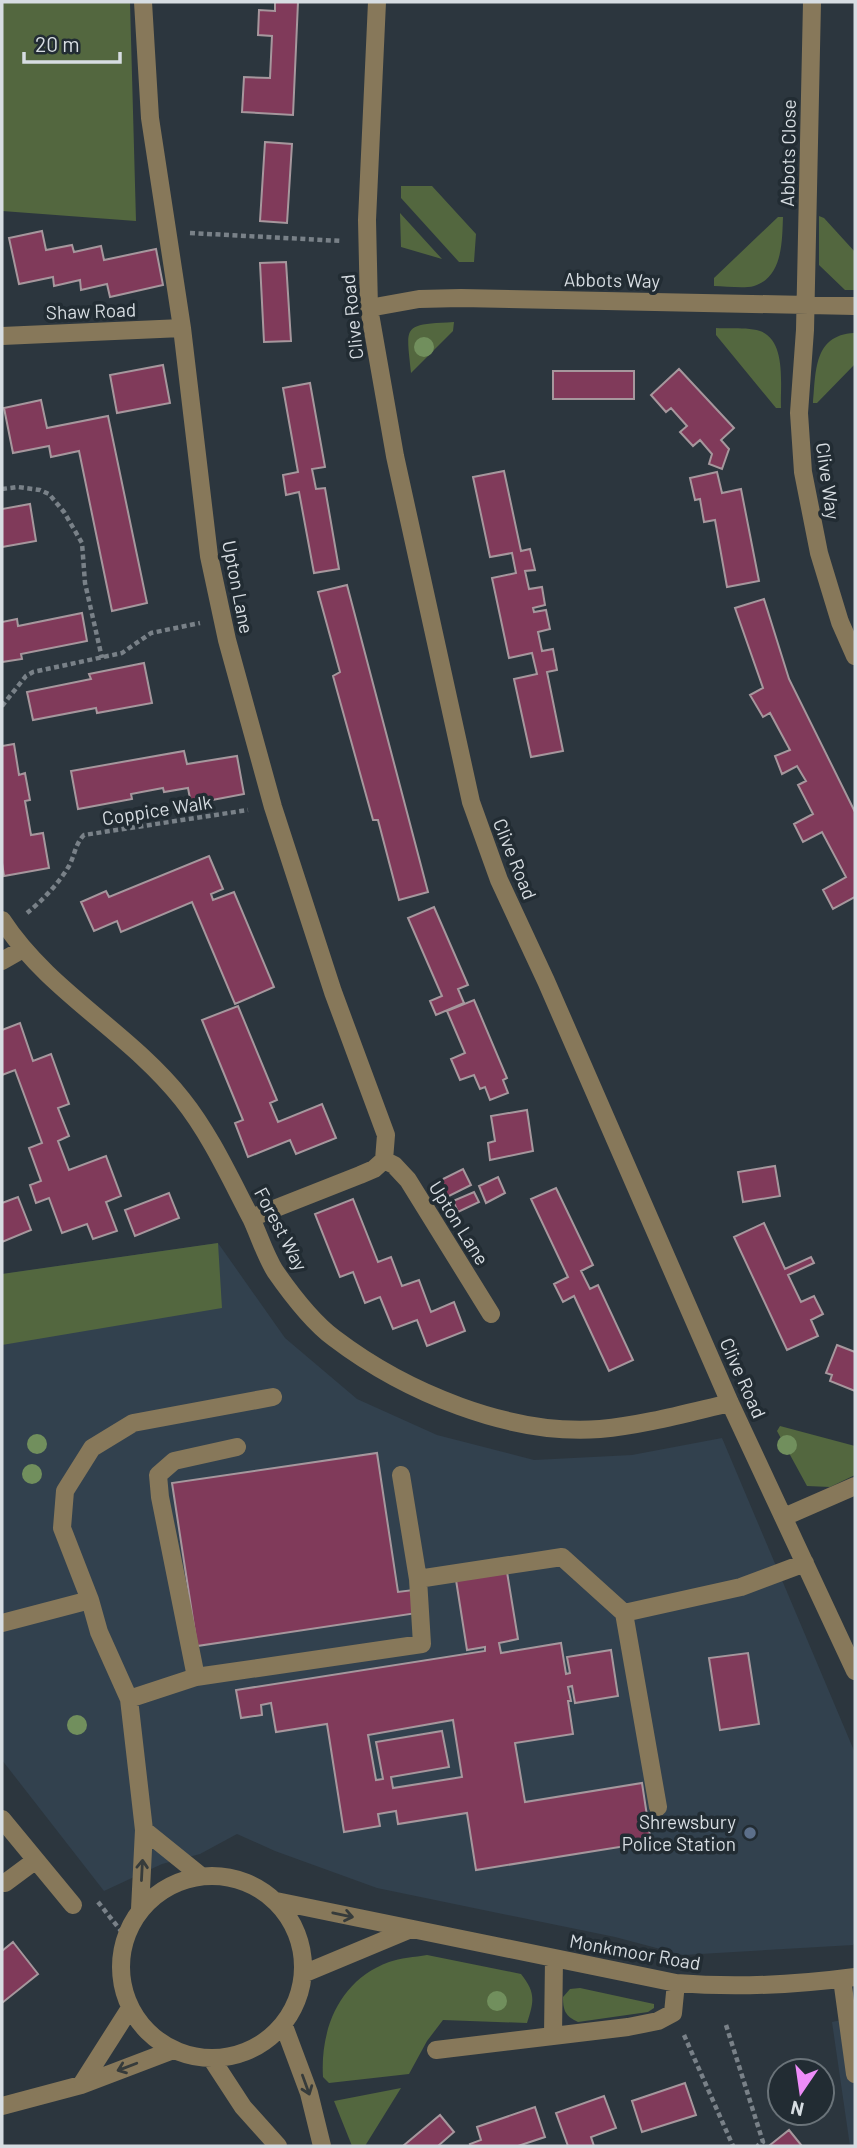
<svg xmlns="http://www.w3.org/2000/svg" width="857" height="2148" font-family="Barlow,sans-serif">
	<style>
		.built { fill: #32414e }
		.green { fill: #53673f }
		.building { fill: #803a5a; stroke: #a6979d; stroke-width: 2; fill-rule: evenodd }
		.lines { fill: none; stroke-linecap: round; stroke-linejoin: round }
		.path { stroke: #798188; stroke-width: 4.5; stroke-dasharray: 5 3.5; stroke-linecap: butt }
		.minor { stroke: #87785a; stroke-width: 18 }
		.tree { fill: #718f5d }
		.oneway { stroke: #363b3b }
		.service-dot { fill: #5c6f8a; stroke: #222c33; stroke-width: 2.5 }
		.labels { text-anchor: middle; stroke-width: 7; stroke-linejoin: round; paint-order: stroke }
		.street-label { font-size: 19px; fill: #d7dde2; stroke: #222c33 }
		.poi-label { font-size: 19px; fill: #d7dde2; stroke: #222c33; text-anchor: end }
	</style>
	<rect width="100%" height="100%" fill="#2c363e"/>
	<!-- built -->
	<path class="built" d="M218,1243L285,1338L357,1399L437,1435L534,1460L632,1455L722,1438L855,1753V1942L853,1945L683,1955L615,1937L377,1888L275,1851L237,1834L200,1854L162,1864L104,1891L2,1760V1274Z
		M855,2017V2146H850L832,2022Z"/>
	<!-- green -->
	<path class="green" d="M2,2H130L136,221L2,211Z
		M401,186H432L476,234L474,262H459L401,198Z
		M400,213L442,259L401,247Z
		M819,216L824,218L855,252V290H845L819,265Z
		M778,217H783C782,241 783,277 754,286C743,289 726,286 714,286V278Z
		M454,322L453,331L411,373C406,324 402,325 454,322Z
		M716,328C729,329 747,327 760,331C787,341 780,386 781,408H776L716,335Z
		M854,333L855,364L817,403H813C816,373 813,335 854,333Z
		M218,1243L222,1308L2,1345V1274Z
		M780,1426L855,1446V1475L830,1487L807,1486L777,1431Z
		M427,1955L521,1974C536,1993 534,2001 527,2023L443,2020L427,2041L409,2074L329,2083L323,2077C320,2028 340,1980 389,1962C400,1958 415,1957 427,1955Z
		M580,1988L654,2004V2008L648,2012L578,2022C565,2016 563,2010 563,1997L570,1989Z
		M401,2088L365,2146H352L334,2101Z"/>
	<!-- building -->
	<path class="building" d="M275,2H298L293,115L242,112L244,77L270,78L272,36L258,35L259,10L275,11Z
		M265,142L292,144L287,223L260,221Z
		M42,231L46,250L72,245L74,252L101,246L104,260L156,249L163,285L110,297L107,284L81,290L80,280L54,286L53,277L19,284L9,238Z
		M286,262L291,341L264,342L260,263Z
		M163,365L170,403L117,413L110,375Z
		M679,369L734,428L721,440L729,449L722,469L709,464L712,454L700,440L693,446L680,432L687,426L671,408L666,412L651,395Z
		M553,371H634V399H553Z
		M310,383L325,467L312,469L316,489L325,488L339,569L314,573L299,492L286,495L283,475L298,472L283,388Z
		M41,400L47,428L108,416L147,603L112,611L79,451L51,457L49,446L13,453L4,408Z
		M504,471L521,551L530,549L535,570L525,571L529,589L542,587L545,605L533,608L534,612L546,610L550,629L538,632L542,651L553,649L557,670L547,672L563,751L531,757L514,679L537,674L532,653L509,658L492,578L516,573L512,553L490,557L473,477Z
		M717,472L722,493L741,489L759,581L727,587L715,520L704,522L700,499L695,500L690,478Z
		M30,504L36,541L2,547V509Z
		M347,585L428,892L399,900L378,820H373L333,676L340,672L318,592Z
		M764,599L789,679L855,812V897L833,909L823,890L846,877L822,832L803,842L794,824L813,814L798,785L806,781L797,766L782,774L775,756L790,750L770,713L763,717L750,695L763,688L735,608Z
		M82,613L87,641L21,654L22,659L2,662V622L17,619L18,626Z
		M144,663L152,703L97,713L96,708L33,720L27,692L91,679L89,674Z
		M14,744L19,775L25,773L30,800L25,801L31,835L43,833L49,868L4,876L2,863V746Z
		M184,751L187,764L237,756L244,794L191,804L188,788L164,792L163,788L131,794L132,799L78,809L71,771Z
		M209,856L223,889L211,894L213,900L234,892L274,987L235,1004L192,902L121,932L117,921L94,931L81,902L106,891L109,897Z
		M434,907L468,985L458,989L464,1003L436,1015L430,1001L442,996L408,918Z
		M474,1000L507,1078L503,1080L508,1093L490,1100L485,1087L480,1089L474,1075L460,1080L451,1059L465,1053L447,1011Z
		M238,1006L277,1100L270,1103L278,1122L322,1104L336,1138L296,1154L290,1140L248,1157L235,1123L243,1120L202,1020Z
		M20,1023L33,1061L51,1054L69,1104L58,1108L69,1136L58,1141L69,1170L106,1156L121,1196L106,1202L117,1231L93,1239L87,1224L62,1233L49,1198L36,1203L30,1185L41,1181L29,1148L42,1143L15,1070L2,1075V1030Z
		M527,1110L533,1151L490,1160L488,1143L495,1141L491,1116Z
		M775,1166L780,1196L743,1202L738,1172Z
		M463,1169L471,1185L443,1199L435,1183Z
		M498,1177L505,1193L486,1203L479,1186Z
		M556,1188L593,1265L581,1271L590,1289L598,1285L633,1360L609,1371L574,1296L563,1302L554,1284L568,1277L531,1199Z
		M474,1192L479,1202L458,1212L453,1201Z
		M169,1193L179,1218L135,1236L125,1210Z
		M18,1197L31,1230L2,1242V1203Z
		M353,1199L378,1262L391,1257L402,1286L419,1280L431,1312L454,1302L465,1331L427,1346L417,1320L393,1329L380,1297L365,1303L353,1272L340,1277L315,1214Z
		M764,1223L785,1269L811,1257L814,1263L788,1275L801,1302L814,1296L823,1314L811,1320L818,1336L787,1350L734,1237Z
		M837,1345L855,1352V1391L830,1381L832,1375L826,1373Z
		M377,1453L398,1592L413,1590L417,1613L197,1646L172,1483Z
		M507,1572L518,1639L499,1643L501,1653L561,1643L566,1674L570,1673L567,1657L611,1650L618,1696L575,1703L572,1686L568,1687L571,1701H568L573,1734L515,1743L525,1802L642,1783L651,1842L476,1870L467,1813L398,1824L396,1811L378,1814L380,1826L344,1832L327,1724L276,1732L271,1703L261,1705L262,1715L241,1718L236,1690L485,1651V1647L467,1650L456,1580ZM453,1720L462,1777L393,1788L391,1777L449,1767L442,1731L376,1742L383,1779L376,1780L368,1735Z
		M748,1653L759,1724L720,1730L709,1658Z
		M13,1942L38,1974L2,2003V1951Z
		M685,2083L696,2115L642,2132L632,2101Z
		M604,2096L616,2128L591,2137L594,2146H568L556,2113Z
		M535,2107L545,2137L518,2146H471L470,2144L481,2140L477,2127Z
		M440,2115L454,2132L438,2146H403Z
		M789,2130L802,2146H771L770,2145Z"/>
	<g class="lines">
		<!-- path -->
		<path class="path" d="M190,233L342,241
			M2,489L18,487L40,490L49,494L64,512L82,543L85,583L102,658
			M2,706L26,676L33,672L122,653L151,633L200,623
			M27,913C42,901 59,883 69,866C75,855 75,844 84,835L248,810
			M98,1902L125,1936
			M726,2025L763,2142L757,2146
			M684,2035L733,2146"/>
		<!-- minor -->
		<path class="minor" d="M143,2L150,118L182,328L209,556L227,640L273,807L333,992L386,1135L384,1160L394,1165L408,1180L491,1314
			M377,2L367,220L369,308L395,456L471,802L499,880L546,981L730,1403L855,1671
			M812,2L805,330L799,413L803,472L819,553L840,622L855,656
			M369,308L419,299L461,298L855,306
			M2,336L182,328
			M2,920C49,992 129,1032 182,1099C210,1134 230,1178 251,1218C259,1235 265,1255 275,1271C291,1294 311,1321 334,1338C405,1392 510,1436 600,1429C644,1425 687,1413 730,1403
			M2,961L23,949
			M251,1218L360,1175L374,1169L384,1160
			M784,1517L855,1486
			M418,1579L562,1557L624,1613
			M2,1623L90,1600
			M196,1677L160,1497L158,1475L174,1461L237,1447
			M129,1699L196,1677L422,1644L418,1579L401,1475
			M658,1807L624,1613L741,1587L805,1563
			M2,1819L73,1905
			M144,1830L201,1876
			M121 1967a91 91 0 1 1 182 0a91 91 0 1 1-182 0Z
			M5,1883L36,1860
			M276,1901L676,1983C737,1988 795,1985 855,1977
			M140,1909L144,1830L129,1699L99,1632L90,1600L62,1528L65,1491L92,1448L133,1423L273,1397
			M303,1974L411,1929
			M842,1979L855,2074
			M284,2026L309,2093L322,2146
			M553,2036L554,1959
			M436,2050L628,2027L658,2021L673,2013L676,1983
			M211,2058L243,2107L278,2146
			M81,2085L130,2008
			M2,2106L81,2085L173,2050"/>
	</g>
	<!-- trees -->
	<g class="tree">
		<circle cx="424" cy="347" r="10"/>
		<circle cx="37" cy="1444" r="10"/>
		<circle cx="787" cy="1445" r="10"/>
		<circle cx="32" cy="1474" r="10"/>
		<circle cx="77" cy="1725" r="10"/>
		<circle cx="497" cy="2001" r="10"/>
	</g>
	<!-- one-way arrows -->
	<defs><path id="oneway-shaft" d="M-6 0H5M1.5-3L5.5 0L1.5 3" fill="none" stroke-width="1.6" stroke-linecap="round" stroke-linejoin="round" transform="scale(1.75)"/></defs>
	<g class="oneway">
		<use href="#oneway-shaft" transform="translate(142 1870) rotate(-87)"/>
		<use href="#oneway-shaft" transform="translate(343 1915) rotate(12)"/>
		<use href="#oneway-shaft" transform="translate(127 2067) rotate(159)"/>
		<use href="#oneway-shaft" transform="translate(306 2085) rotate(70)"/>
	</g>
	<!-- markers -->
	<circle class="service-dot" cx="750" cy="1833" r="7"/>
	<g class="labels">
		<!-- street labels -->
		<g class="street-label">
			<text transform="translate(788 153) rotate(-89)" y="7">Abbots Close</text>
			<text transform="translate(612 280) rotate(1)" y="7">Abbots Way</text>
			<text transform="translate(91 311) rotate(-2)" y="7">Shaw Road</text>
			<text transform="translate(352 317) rotate(-96)" y="7">Clive Road</text>
			<text transform="translate(828 481) rotate(82)" y="7">Clive Way</text>
			<text transform="translate(238 587) rotate(79)" y="7">Upton Lane</text>
			<text transform="translate(157 810) rotate(-9)" y="7">Coppice Walk</text>
			<text transform="translate(515 859) rotate(68)" y="7">Clive Road</text>
			<text transform="translate(459 1223) rotate(58)" y="7">Upton Lane</text>
			<text transform="translate(281 1229) rotate(62)" y="7">Forest Way</text>
			<text transform="translate(743 1378) rotate(66)" y="7">Clive Road</text>
			<text transform="translate(635 1952) rotate(10)" y="7">Monkmoor Road</text>
		</g>
		<!-- poi labels -->
		<g class="poi-label">
			<text x="736" y="1829">Shrewsbury<tspan x="736" dy="22">Police Station</tspan></text>
		</g>
	</g>
	<!-- border -->
	<rect width="857" height="2148" fill="none" stroke="#d7dde2" stroke-width="7"/>
	<!-- north arrow -->
	<g transform="translate(801 2092) rotate(193)"><circle r="33" fill="#222c33" stroke="#6a7379" stroke-width="2"/>
	<path d="M0-5L12 26L0 18L-12 26Z" fill="#ee8cf8"/>
	<text y="-10" font-size="19" font-weight="bold" text-anchor="middle" fill="#d7dde2">N</text>
	</g>
	<!-- scale -->
	<path d="M24 52v10h96v-10" fill="none" stroke="#d7dde2" stroke-width="3.5"/>
	<text x="35" y="52" font-size="21" fill="#d7dde2" stroke="#222c33" stroke-width="5" paint-order="stroke">20 m</text>
</svg>
